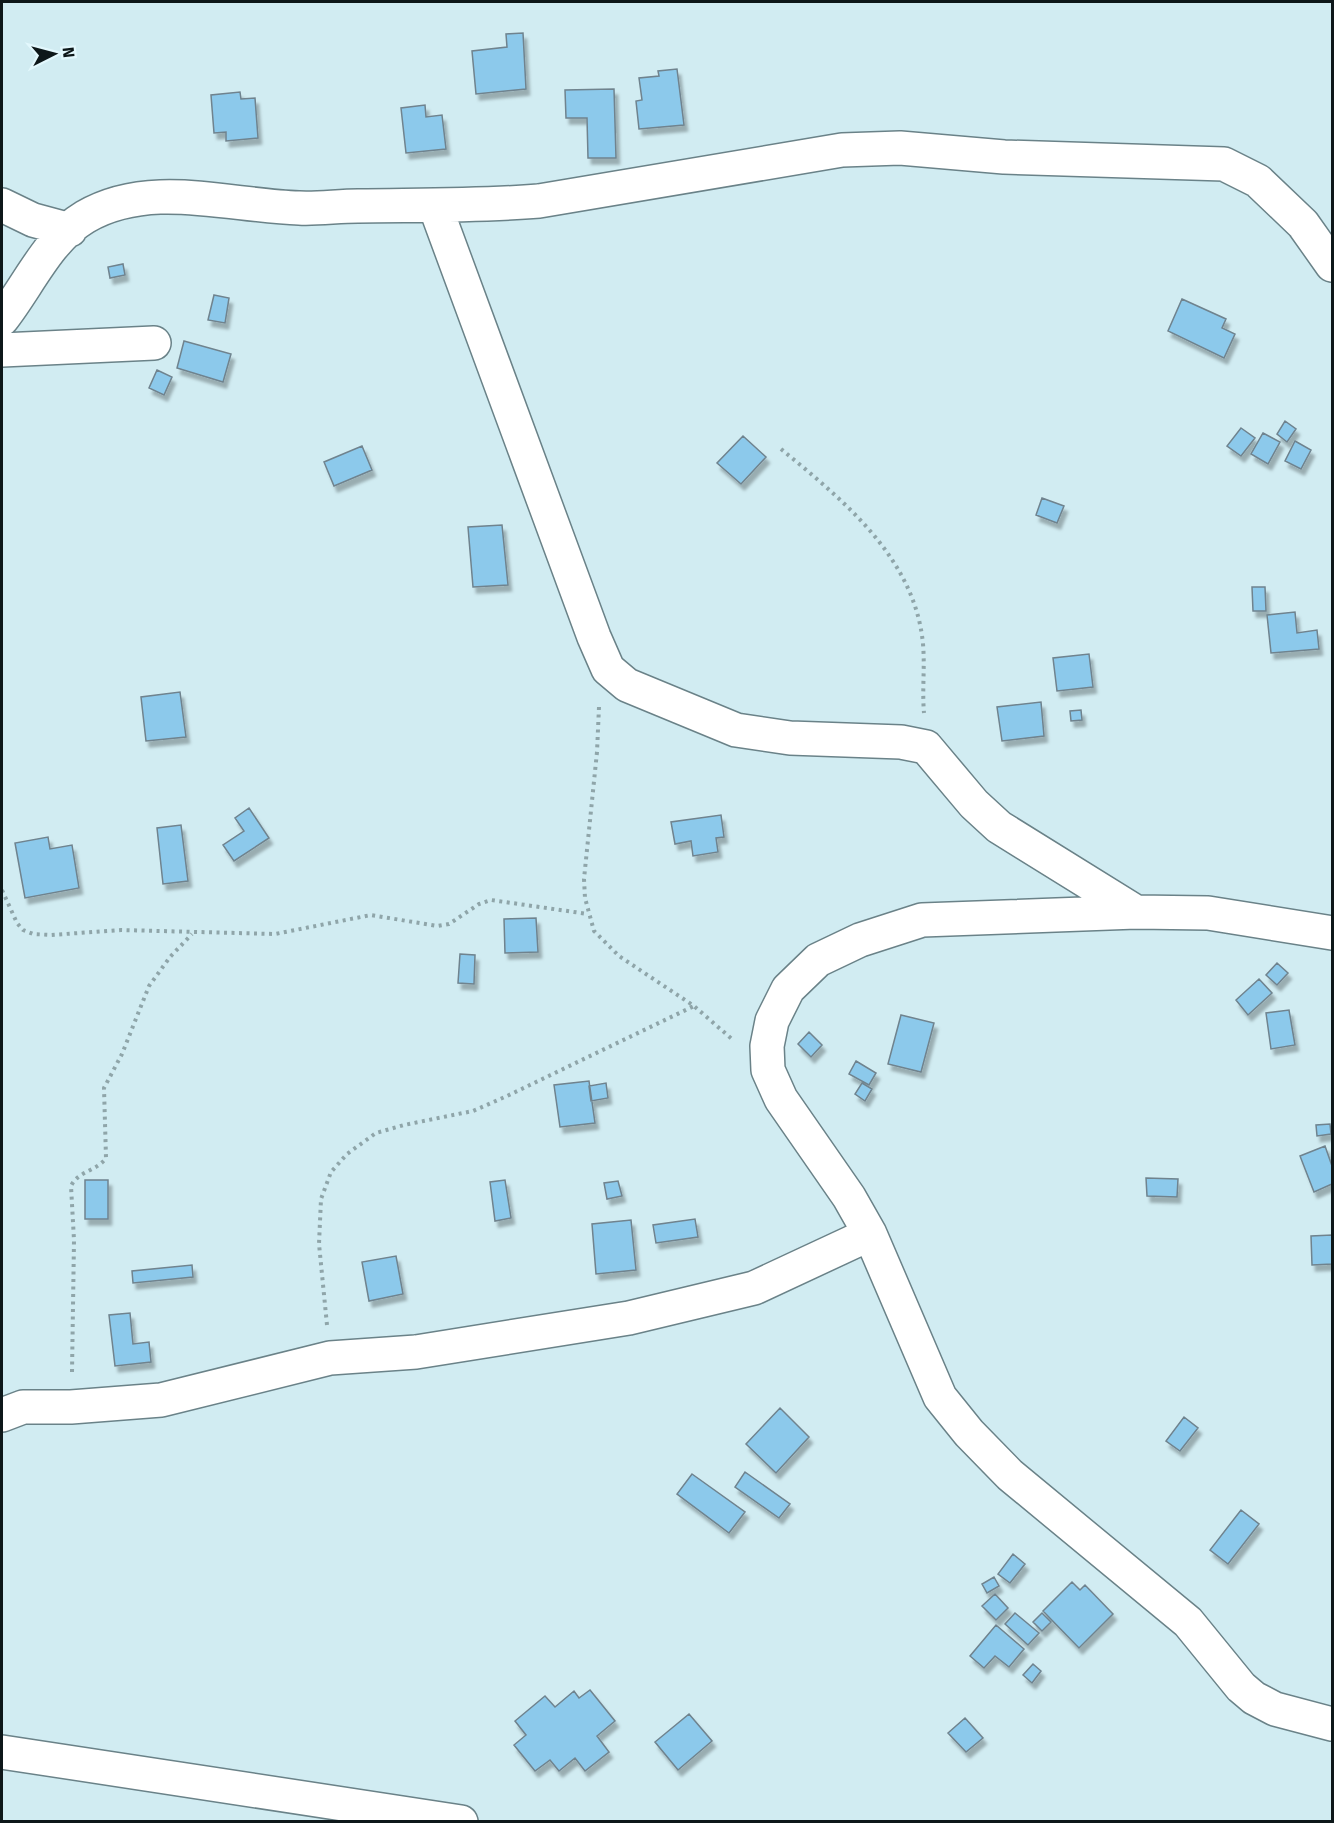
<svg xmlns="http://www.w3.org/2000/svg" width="1334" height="1823" font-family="'Fira Sans',sans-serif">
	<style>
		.building { fill: #8cc9eb; stroke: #6f838e; stroke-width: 1.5; filter: url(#shadow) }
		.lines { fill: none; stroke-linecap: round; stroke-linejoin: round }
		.minor-casing { stroke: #6a8288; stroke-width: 36 }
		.path { stroke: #8fa5a9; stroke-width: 4; stroke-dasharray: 3 4.5; stroke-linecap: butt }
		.minor { stroke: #fff; stroke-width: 33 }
	</style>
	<defs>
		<filter id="shadow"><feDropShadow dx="3.5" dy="6" stdDeviation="1.5" flood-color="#0004"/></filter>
	</defs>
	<rect width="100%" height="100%" fill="#d1ecf2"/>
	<!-- building -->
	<path class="building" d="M523,33L526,89L476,94L472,51L507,47L506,34Z
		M677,69L684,125L639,129L636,101L642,100L639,78L659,76L658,71Z
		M614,89L616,158H588L587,118H566L565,90Z
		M240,92L241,99L255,98L258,138L226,141V132L214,133L211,95Z
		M425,105L426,117L442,115L446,149L406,153L401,108Z
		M123,264L125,275L110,278L108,267Z
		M214,295L229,298L225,323L208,320Z
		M1182,299L1226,319L1222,328L1235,334L1224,358L1168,331Z
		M184,341L231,354L223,382L177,368Z
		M157,370L172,377L164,395L149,388Z
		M1285,421L1296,429L1287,442L1277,434Z
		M1241,428L1255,438L1241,456L1227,446Z
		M1263,433L1280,442L1268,464L1251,454Z
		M743,436L766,457L741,484L717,463Z
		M1295,441L1311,450L1301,469L1285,461Z
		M362,446L372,470L334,486L324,462Z
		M1042,498L1064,506L1057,523L1036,515Z
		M502,525L508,585L473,587L468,527Z
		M1252,587H1265L1266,611H1253Z
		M1295,612L1297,633L1317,630L1319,649L1271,653L1267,615Z
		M1089,654L1093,687L1057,691L1053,658Z
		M180,692L186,737L146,741L141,697Z
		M1041,702L1044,736L1002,741L997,707Z
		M1081,710L1082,720L1071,721L1070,711Z
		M249,808L269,838L234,861L223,845L244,831L235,818Z
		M721,815L724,837L716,838L718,852L693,856L691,841L675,844L671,822Z
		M181,825L188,881L163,884L157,828Z
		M48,837L50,849L72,845L79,888L25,898L15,843Z
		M536,918L538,952L505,953L504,919Z
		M460,954L475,955L474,984L458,983Z
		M1277,963L1288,973L1277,985L1266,975Z
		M1259,979L1272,993L1248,1015L1236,1000Z
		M1289,1010L1295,1045L1271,1049L1266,1013Z
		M901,1015L934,1023L921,1072L888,1064Z
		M809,1032L822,1045L811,1057L798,1044Z
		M856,1061L876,1073L869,1085L849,1074Z
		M589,1081L595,1123L560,1127L554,1085Z
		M606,1083L608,1098L591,1101L589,1086Z
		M862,1083L872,1089L865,1101L855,1094Z
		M1330,1124L1331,1134L1317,1136L1316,1125Z
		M1325,1146L1332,1166V1184L1314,1192L1300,1156Z
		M1146,1178L1178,1179L1177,1197L1147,1196Z
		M85,1180H108V1219H85Z
		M505,1180L511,1218L495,1221L490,1182Z
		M618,1181L622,1196L607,1199L604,1183Z
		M695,1219L698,1237L656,1243L653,1225Z
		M631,1220L636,1270L596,1274L592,1224Z
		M1332,1235V1264L1312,1265L1311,1236Z
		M396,1256L403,1294L369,1301L362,1262Z
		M192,1265L193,1277L133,1283L132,1271Z
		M130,1313L133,1344L149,1342L151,1362L115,1366L109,1315Z
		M780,1408L809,1437L776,1473L746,1444Z
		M1184,1417L1198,1428L1180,1451L1166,1441Z
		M745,1472L790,1504L779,1518L735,1487Z
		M692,1474L745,1512L729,1533L677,1494Z
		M1241,1510L1259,1524L1228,1564L1210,1550Z
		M1013,1554L1025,1564L1010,1583L998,1574Z
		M994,1577L999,1586L987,1593L982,1584Z
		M1072,1582L1080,1590L1085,1585L1113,1614L1079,1648L1043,1611Z
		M995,1594L1008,1608L996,1620L982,1606Z
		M1015,1613L1039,1633L1028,1645L1005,1624Z
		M1042,1613L1051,1622L1042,1631L1033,1622Z
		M996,1625L1024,1649L1009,1667L995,1656L984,1668L970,1656Z
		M1033,1664L1041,1671L1032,1683L1023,1675Z
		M590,1690L615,1721L597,1736L609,1752L585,1771L575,1758L559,1771L550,1760L535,1771L514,1745L526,1735L515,1721L545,1696L555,1707L574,1691L579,1698Z
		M689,1714L712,1741L678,1770L655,1742Z
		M965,1718L983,1738L966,1752L948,1733Z"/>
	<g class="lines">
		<defs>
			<path id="minor" d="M2,205L33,220L70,230
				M435,206L594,637L608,669L627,685L736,730L790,738L901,742L926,747L974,804L999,827L1136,912
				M2,319C28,286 48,239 85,217C150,179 229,206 299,208C318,209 338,206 358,206C419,205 479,206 539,201L842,150L900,148L1004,157L1224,164L1258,181L1303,224L1332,265
				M2,350L154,343
				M1332,933L1208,913L1136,912L922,920L860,940L818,960L788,989L772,1021L767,1046L768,1070L781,1099L849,1197L870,1234L940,1397L969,1433L1010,1475L1188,1622L1241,1687L1254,1698L1275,1709L1332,1724
				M2,1415L23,1407H71L161,1400L330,1358L416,1352L629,1318L754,1288L870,1234
				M2,1752L461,1822"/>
		</defs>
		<!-- minor casing -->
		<use href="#minor" class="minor-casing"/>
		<!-- path -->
		<path class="path" d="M781,449C843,500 915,558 923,644C925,667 922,690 924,713
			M599,707L597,752L584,879L585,898L594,931L619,956L694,1006L733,1040
			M2,890L17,923L23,930L33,934L51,935L121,930L275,934L371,915L437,926L449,924L479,904L491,900L588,914
			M327,1325L319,1244L321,1199L331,1172L347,1154L376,1133L404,1125L473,1111L507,1096L694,1006
			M72,1372L74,1240L71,1186C78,1171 97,1171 106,1158L104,1088L122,1054L149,986L170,957L192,934"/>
		<!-- minor -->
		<use href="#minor" class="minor"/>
	</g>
	<!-- border -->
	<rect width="1334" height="1823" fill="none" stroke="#0d1719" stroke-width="6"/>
	<!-- north arrow -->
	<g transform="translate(54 54) rotate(84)" stroke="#e3f8fd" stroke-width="4.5" paint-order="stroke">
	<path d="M0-4.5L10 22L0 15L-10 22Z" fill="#0d1719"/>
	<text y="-9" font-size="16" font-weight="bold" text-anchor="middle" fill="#0d1719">N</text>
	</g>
</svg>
